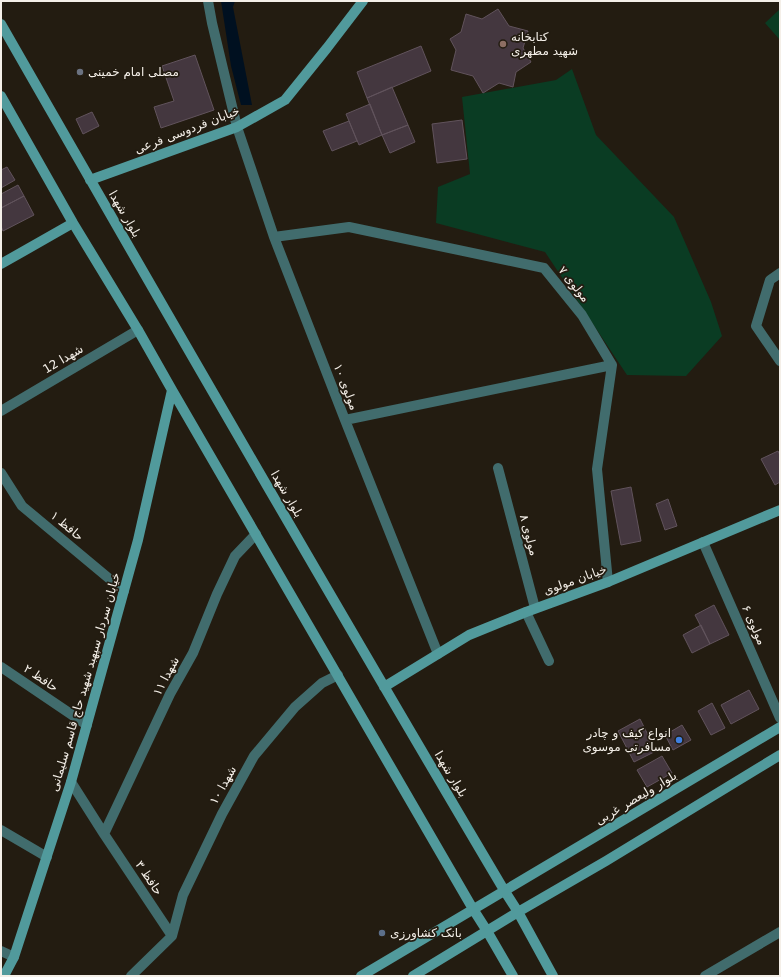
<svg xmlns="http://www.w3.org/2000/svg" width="781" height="977" font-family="'DejaVu Sans',Cairo,sans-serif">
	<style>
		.green { fill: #0a3c23 }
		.water { fill: #001020 }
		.building { fill: #44373f; stroke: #61535c }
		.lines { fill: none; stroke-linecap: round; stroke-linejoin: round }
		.street { stroke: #416c6d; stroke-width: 10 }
		.secondary { stroke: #519a9c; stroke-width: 10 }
		.education-dot { fill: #8d6e63; stroke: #231c11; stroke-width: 1.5 }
		.worship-dot { fill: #6b7280; stroke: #231c11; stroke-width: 1.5 }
		.shop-dot { fill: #3f7fe0; stroke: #231c11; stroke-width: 1.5 }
		.service-dot { fill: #5c6f8a; stroke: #231c11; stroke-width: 1.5 }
		.labels { text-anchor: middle; stroke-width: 3.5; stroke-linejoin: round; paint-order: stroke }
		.poi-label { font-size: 12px; fill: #f4efe8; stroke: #231c11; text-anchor: start }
		.street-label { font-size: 12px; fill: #f4efe8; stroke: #231c11 }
	</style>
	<rect width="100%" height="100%" fill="#231c11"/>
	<!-- green -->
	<path class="green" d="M780,9V40L765,23Z
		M572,69L596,135L674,217L711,302L722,336L686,376L627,375L545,252L436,223L438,187L470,174L462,97L556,80Z"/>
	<!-- water -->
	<path class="water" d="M221,1H235L233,7L252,105H241L231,66Z"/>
	<!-- building -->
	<path class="building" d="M498,9L509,26L528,31L523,48L531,62L516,72L513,87L499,83L483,93L473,76L451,70L456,50L450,39L461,32L466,14L482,19Z
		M421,46L431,71L367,98L357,72Z
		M195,55L214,110L161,128L154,107L174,101L162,66Z
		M392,87L408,125L382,135L367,98Z
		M370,104L382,135L359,145L346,114Z
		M92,112L99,126L83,134L76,119Z
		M462,120L467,159L437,163L432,124Z
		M349,121L357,141L332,151L323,131Z
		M408,125L415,142L390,153L382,135Z
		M7,167L15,180L1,188V170Z
		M18,185L24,196L1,208V194Z
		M24,196L34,215L3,231L1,226V208Z
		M778,451L780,455V482L775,485L761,459Z
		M631,487L641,541L621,545L611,491Z
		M668,499L677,526L665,530L656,504Z
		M714,605L729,635L710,644L695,615Z
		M701,625L710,644L692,653L683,635Z
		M749,690L759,709L731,724L721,705Z
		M712,703L725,728L711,735L698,711Z
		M640,719L656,751L634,762L618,731Z
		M682,725L691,740L673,750L665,735Z
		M662,756L672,773L647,787L637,770Z"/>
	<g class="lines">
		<!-- street -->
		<path class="street" d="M208,1L212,23L237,127L274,237L345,420L438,654
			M274,237L349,227L544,268L582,315L612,365L597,469L608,582
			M780,273L770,280L756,326L780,361
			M1,411L138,330
			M345,420L612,365
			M498,468L535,608
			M1,473L22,506L124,591
			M703,542L780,718
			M526,612L549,661
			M1,667L87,725
			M71,782L104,834L172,936
			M1,830L47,857
			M104,834L170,694L193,653L217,594L235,556L256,534
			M172,936L183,895L222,814L254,756L295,707L322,683L338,675
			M1,951L14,957
			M131,976L172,936
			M705,976L780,932"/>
		<!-- secondary -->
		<path class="secondary" d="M1,24C167,314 334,603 504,890L518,912L553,976
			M1,96L73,223L138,330L172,390L473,909L487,931L513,976
			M90,180L237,127L285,100L327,48L363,1
			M1,264L73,223
			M384,687L469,635L526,612L608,582L780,510
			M4,976L14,957L71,782L138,540L172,390
			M361,976L780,727
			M413,976L518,912L606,861L780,755"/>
	</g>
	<!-- markers -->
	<circle class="education-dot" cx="503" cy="44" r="4"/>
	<circle class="worship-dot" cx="80" cy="72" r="4"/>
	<circle class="shop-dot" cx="679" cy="740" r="4"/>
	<circle class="service-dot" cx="382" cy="933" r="4"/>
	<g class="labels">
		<!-- poi labels -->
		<g class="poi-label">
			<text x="511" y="41">کتابخانه<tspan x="511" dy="14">شهید مطهری</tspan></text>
			<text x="88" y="76">مصلی امام خمینی</text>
			<text x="671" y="737" text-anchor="end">انواع کیف و چادر<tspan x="671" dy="14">مسافرتی موسوی</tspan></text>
			<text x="390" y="937">بانک کشاورزی</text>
		</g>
		<!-- street labels -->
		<g class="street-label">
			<text transform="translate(187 130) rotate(-21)" y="4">خیابان فردوسی فرعی</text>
			<text transform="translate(125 214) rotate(60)" y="4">بلوار شهدا</text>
			<text transform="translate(574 284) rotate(51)" y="4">مولوی ۷</text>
			<text transform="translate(63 359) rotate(-31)" y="4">شهدا 12</text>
			<text transform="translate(346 387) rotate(69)" y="4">مولوی ۱۰</text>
			<text transform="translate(287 494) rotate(60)" y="4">بلوار شهدا</text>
			<text transform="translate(67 526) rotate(40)" y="4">حافظ ۱</text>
			<text transform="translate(529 535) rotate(75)" y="4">مولوی ۸</text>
			<text transform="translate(575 580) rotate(-20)" y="4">خیابان مولوی</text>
			<text transform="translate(754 625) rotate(66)" y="4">مولوی ۶</text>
			<text transform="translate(166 676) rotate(-62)" y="4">شهدا ۱۱</text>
			<text transform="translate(41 678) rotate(34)" y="4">حافظ ۲</text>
			<text transform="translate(85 682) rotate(-74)" y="4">خیابان سردار سپهبد شهید حاج قاسم سلیمانی</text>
			<text transform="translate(451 774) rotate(59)" y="4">بلوار شهدا</text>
			<text transform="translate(223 785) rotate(-61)" y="4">شهدا ۱۰</text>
			<text transform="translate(636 798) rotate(-31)" y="4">بلوار ولیعصر غربی</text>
			<text transform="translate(149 878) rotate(56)" y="4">حافظ ۳</text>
		</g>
	</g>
	<!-- border -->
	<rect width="781" height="977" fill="none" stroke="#f4efe8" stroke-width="4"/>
</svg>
